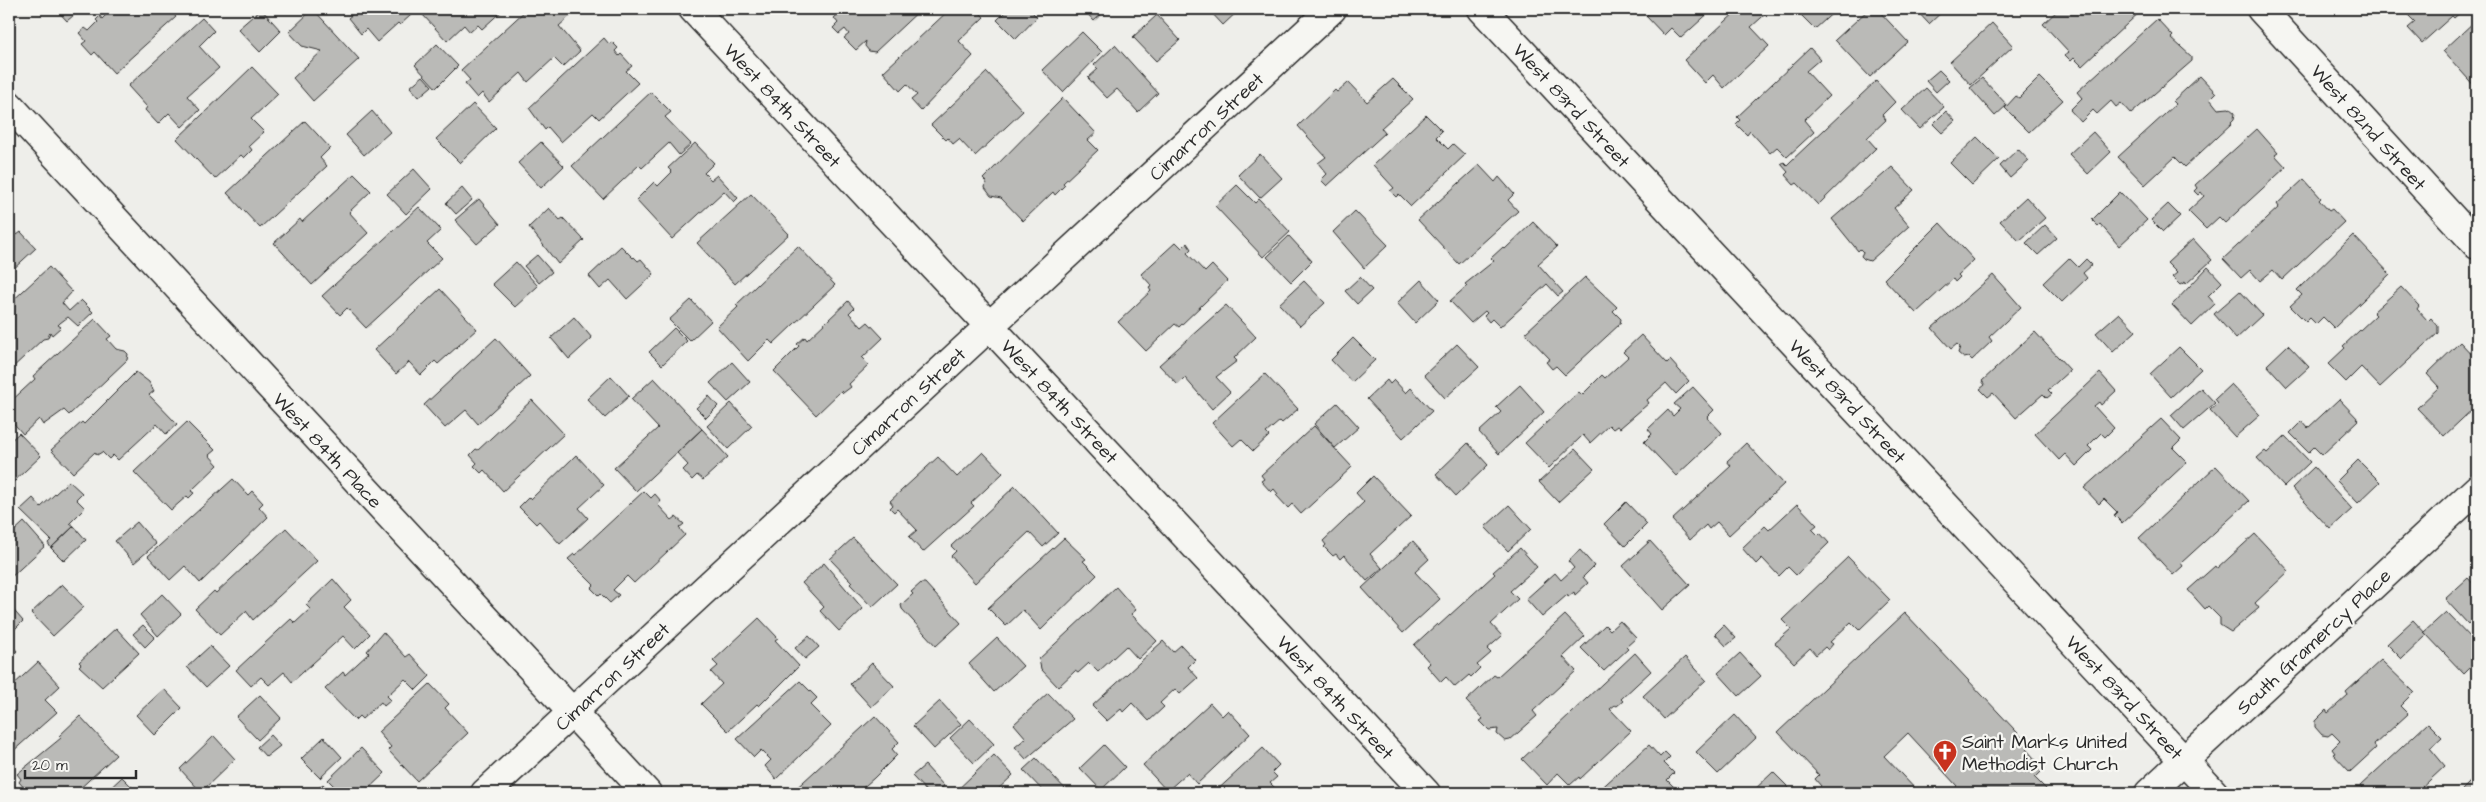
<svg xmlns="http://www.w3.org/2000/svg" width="2486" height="802" font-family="'Architects Daughter',sans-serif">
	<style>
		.building { fill: #babab7; stroke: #2b2b2b }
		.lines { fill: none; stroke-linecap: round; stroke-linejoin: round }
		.minor-casing { stroke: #2b2b2b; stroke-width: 31 }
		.minor { stroke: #f6f6f2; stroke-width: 28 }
		.labels { text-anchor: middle; stroke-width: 4.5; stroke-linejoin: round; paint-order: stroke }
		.street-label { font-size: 19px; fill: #2b2b2b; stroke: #f6f6f2 }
		.poi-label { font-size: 19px; fill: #2b2b2b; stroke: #f6f6f2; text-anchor: start }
	</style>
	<rect width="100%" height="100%" fill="#eeeeea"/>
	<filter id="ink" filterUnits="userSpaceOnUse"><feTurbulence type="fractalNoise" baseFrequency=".02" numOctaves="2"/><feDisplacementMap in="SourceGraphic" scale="10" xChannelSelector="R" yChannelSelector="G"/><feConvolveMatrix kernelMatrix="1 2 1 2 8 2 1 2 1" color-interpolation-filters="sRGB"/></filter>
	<g filter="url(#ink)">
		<!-- building -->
		<path class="building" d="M56,9H81L67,21Z
			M110,9H169L176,17L114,73L95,52L92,55L82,44L86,41L79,33L85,28L89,31L98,22L96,20L100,16L102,19L111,10Z
			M261,9L281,31L260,52L238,29Z
			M313,9L359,59L313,101L293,78L322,51L302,46L289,32Z
			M359,9H405L411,15L400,25L398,23L377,42L366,29L361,34L348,18Z
			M427,9H504L482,29L478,25L470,32L464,25L447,41L422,14Z
			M527,9L531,12L535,9H575L577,10L559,26L580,51L563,67L554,58L528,82L521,73L489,102L482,93L477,98L465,84L470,80L461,70Z
			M844,9H921L875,52L869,51L865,46L866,41L856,50L844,38L849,34L845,29L839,34L833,28L838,23L834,18Z
			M950,9H976L984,17L959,41L973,56L921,111L911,100L917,95L907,84L900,91L883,72Z
			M1008,9H1029L1037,17L1016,39L997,20Z
			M1083,9H1107L1094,21Z
			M1208,9H1240L1223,25Z
			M1653,9H1713L1681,38L1671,28L1664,35L1646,16Z
			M1739,9H1771L1751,27L1769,46L1724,88L1713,75L1705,83L1684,60Z
			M1795,9H1837L1815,29Z
			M1869,9H1877L1908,42L1870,77L1835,40Z
			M1915,9H1945L1929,24Z
			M2059,9H2143L2082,66L2074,58L2071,61L2065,55L2069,52L2043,24Z
			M2402,9H2464L2454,18L2452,16L2422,43L2408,28L2415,22Z
			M1157,15L1180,40L1156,61L1133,37Z
			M202,18L214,31L199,46L219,68L187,96L200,110L182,127L169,113L158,124L145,110L147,107L128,86Z
			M2157,19L2173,36L2171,38L2192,57V61L2131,114L2121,103L2116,107L2111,101L2097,114L2093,110L2081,122L2070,110L2082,98L2077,92Z
			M2477,19V89L2443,51Z
			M1992,23L2013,46L1971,85L1950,62Z
			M1082,32L1102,52L1063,92L1042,70Z
			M604,38L609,44L612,42L618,48L615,51L619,56L621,54L632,66L626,71L638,83L599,119L593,113L561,142L548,127L545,130L529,108Z
			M437,44L458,66L436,88L415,65Z
			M1115,45L1158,93L1138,112L1117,89L1107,98L1088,78L1098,69L1094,65Z
			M1810,48L1820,59L1806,71L1829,96L1804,120L1814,132L1787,157L1777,147L1770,153L1750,131L1747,135L1736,124L1740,120L1737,117Z
			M252,67L278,94L251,119L264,132L249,146L252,150L244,158L241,155L215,179L177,139Z
			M1939,70L1949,80L1936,92L1926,81Z
			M987,72L1023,111L975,156L959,139L953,144L948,138L946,140L931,125Z
			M423,76L432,86L419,97L410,87Z
			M2200,76L2216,93L2210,99L2218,109L2229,108L2235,113L2234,119L2231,122L2232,123L2185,167L2175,157L2145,185L2118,157L2176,104L2173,101Z
			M2040,77L2063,100L2029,132L2005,108L2016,96L2019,98Z
			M1982,78L2007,105L1995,116L1970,88Z
			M1393,79L1413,99L1381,128L1385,133L1327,186L1321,180L1327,174L1318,163L1326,157L1298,126L1335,90L1337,92L1348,82L1367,102Z
			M1876,81L1895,102L1882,115L1886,120L1867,138L1876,148L1818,205L1797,183L1794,185L1785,175L1788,172L1781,164L1784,162L1787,165L1791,161Z
			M1926,88L1944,107L1920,129L1902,110Z
			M651,92L671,112L665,117L691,144L679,155L669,143L642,168L639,165L603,199L572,166Z
			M1063,98L1096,133L1088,140L1098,150L1063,183L1065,185L1055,195L1053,192L1023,221L1001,198L991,196L985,188L986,182L983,179Z
			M473,104L496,128L460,163L436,139Z
			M372,111L390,132L364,155L346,135Z
			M1946,111L1955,121L1942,133L1933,124Z
			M1426,115L1442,131L1436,137L1448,149L1453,144L1465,155L1411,206L1399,194L1396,197L1390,191L1394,188L1373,165Z
			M305,121L330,148L320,158L327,166L260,228L227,193Z
			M2257,129L2278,153L2275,155L2286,167L2225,223L2219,217L2206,229L2188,211L2204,196L2201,192L2198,195L2194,191L2197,188L2195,185Z
			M2093,132L2111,152L2088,174L2069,154Z
			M1977,137L1999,159L1972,185L1950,163Z
			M541,142L564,166L541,188L518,163Z
			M695,143L714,163L704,173L711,180L717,175L738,198L734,202L724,191L672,239L636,200L654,182L658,186L672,172L668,168Z
			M2018,149L2029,161L2010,178L2000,166Z
			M1260,154L1282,178L1260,198L1238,175Z
			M1479,165L1495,182L1499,177L1514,194L1508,200L1518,211L1459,264L1418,220Z
			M1892,167L1914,190L1894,208L1909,226L1870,261L1864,259L1861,256L1863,252L1860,249L1858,251L1832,219Z
			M414,169L432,189L406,214L387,194Z
			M354,174L371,191L349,212L368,233L312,285L274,243L300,219L302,222Z
			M2304,179L2321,198L2319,200L2329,211L2332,209L2344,222L2282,280L2273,270L2260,281L2250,270L2241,278L2223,259L2279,207L2277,204Z
			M1237,185L1255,203L1259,199L1290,232L1263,257L1215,206Z
			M462,188L472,200L456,214L446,203Z
			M2120,192L2147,220L2119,246L2100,224L2098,226L2092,220Z
			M751,194L789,234L735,284L697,243Z
			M2026,197L2045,218L2019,241L2000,221Z
			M479,199L500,224L477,244L455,220Z
			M2168,204L2180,216L2163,232L2151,220Z
			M419,207L441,230L427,243L442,258L366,328L347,308L340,315L322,296Z
			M549,208L560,220L563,218L584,240L558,264L529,227Z
			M1355,211L1388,245L1364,268L1333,232Z
			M1533,222L1557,247L1538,264L1563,292L1558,296L1547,284L1500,327L1492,319L1489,322L1484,316L1487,313L1485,311L1471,323L1450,301L1467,286L1465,284L1494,261L1491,258L1503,247L1505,249Z
			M1940,223L1974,260L1958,275L1960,277L1955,282L1953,279L1916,313L1884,279Z
			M2045,225L2057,238L2038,255L2026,243Z
			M9,226L17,235L21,232L36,248L9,273Z
			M2353,235L2390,274L2334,328L2323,317L2316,324L2310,318L2306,322L2290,306L2302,295L2297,290Z
			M1289,236L1312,261L1291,282L1267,257Z
			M2193,239L2212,260L2186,284L2185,282L2180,285L2172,277L2177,273L2167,263Z
			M1176,242L1182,248L1187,243L1191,249L1187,253L1205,272L1212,265L1227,281L1179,327L1175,324L1146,351L1118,322L1151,291L1149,288L1152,286L1141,274Z
			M621,246L633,258L634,257L638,261L641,259L654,274L627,299L610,280L600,289L589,276Z
			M798,246L835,285L773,344L769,340L748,361L717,327L738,307L736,305Z
			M537,255L552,272L539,283L524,266Z
			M2069,258L2078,267L2086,259L2092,265L2083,273L2087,278L2062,302L2043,283Z
			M516,262L538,286L515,307L492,284Z
			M49,267L72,292L62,303L69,311L81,300L93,312L78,326L68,317L60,323L58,325L61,327L52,335L50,332L48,338L43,339L9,371V304Z
			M2208,267L2222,282L2208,296L2215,304L2192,326L2172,305Z
			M1993,275L2021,307L1989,337L1992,341L1972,360L1969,357L1964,358L1958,353L1960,347L1957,344L1951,349L1932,328Z
			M1360,277L1372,290L1357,304L1345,291Z
			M1585,277L1617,307L1613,311L1621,319L1620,324L1565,375L1556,366L1552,369L1546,362L1550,359L1525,333Z
			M1421,280L1439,300L1415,323L1397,303Z
			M1304,281L1325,303L1300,326L1279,304Z
			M2401,287L2419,306L2417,309L2428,321L2431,318L2438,326V333L2380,387L2361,367L2346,382L2328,364L2345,348L2343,346L2376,315L2373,312Z
			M440,289L477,329L438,364L435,361L421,375L409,362L396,374L374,350Z
			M2240,291L2262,315L2236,339L2214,314Z
			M691,300L711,321L690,341L669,320Z
			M848,301L854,308L849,313L862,327L868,322L883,338L862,358L869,365L849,384L851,387L843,393L841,391L816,415L774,371L799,346L797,344L805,337L807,340Z
			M1226,305L1256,337L1234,358L1237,361L1216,377L1230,392L1212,409L1185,378L1178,385L1159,365Z
			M2119,313L2136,331L2113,352L2096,333Z
			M574,317L592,338L569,359L551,338Z
			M95,319L111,336L107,339L116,349L125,351L128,354L127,360L69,415L64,410L43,425L39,419L23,434L9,418V403L35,379L33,376Z
			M674,328L687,341L662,365L649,352Z
			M2035,332L2070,370L2048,390L2052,394L2047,398L2043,394L2016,418L1993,393L1988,397L1980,389L1985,385L1982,381Z
			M1641,335L1667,363L1670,360L1689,381L1676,394L1666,383L1647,400L1649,403L1620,428L1617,426L1613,429L1609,425L1590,443L1583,435L1549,468L1525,443L1579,392L1582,395L1602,375L1605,378L1628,357L1623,352Z
			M496,338L530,376L478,424L466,410L445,428L424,405Z
			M1353,338L1375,360L1352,382L1331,360Z
			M2460,342L2477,360V405L2444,436L2417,408L2439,387L2427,374Z
			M1457,344L1479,367L1445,398L1424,375Z
			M2288,345L2309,367L2287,387L2267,365Z
			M2179,347L2201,369L2171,397L2150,374Z
			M732,362L750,382L728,402L710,383Z
			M136,372L149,382L154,391L149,395L177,424L166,434L157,424L118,460L113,455L109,459L102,452L97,455L95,452L73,473L51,450L82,422L84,424Z
			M2100,373L2116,391L2101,405L2099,402L2094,406L2114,428L2105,437L2101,433L2088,446L2092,450L2076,466L2065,454L2059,460L2035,434Z
			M1265,374L1298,409L1282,423L1280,421L1266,433L1269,436L1253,451L1241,439L1233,446L1212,423Z
			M611,376L629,396L605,418L587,399Z
			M654,378L702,429L636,491L614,468L658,428L631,399Z
			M1387,380L1390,384L1394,380L1406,393L1411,388L1432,411L1403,438L1367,399Z
			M2231,384L2260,415L2235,437L2210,410L2218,403L2215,399Z
			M1520,385L1544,412L1499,454L1479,432L1501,412L1496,407Z
			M1693,387L1714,410L1707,417L1722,433L1676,476L1644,442L1652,434L1648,429L1668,410L1673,416L1680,409L1674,404Z
			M2201,388L2215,403L2184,430L2171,415Z
			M709,396L718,406L706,418L696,408Z
			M2339,399L2359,420L2322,455L2314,447L2309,452L2290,433L2302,421L2308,428Z
			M532,400L564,434L503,491L484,470L481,473L474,466L477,463L470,455L476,449L478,450Z
			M731,403L752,426L728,449L707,426Z
			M1337,403L1359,427L1335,448L1314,424Z
			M2161,419L2181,440L2173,448L2187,462L2122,523L2114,515L2117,512L2104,499L2099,504L2084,488Z
			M187,422L215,450L209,455L218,465L191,491L194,493L189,498L187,496L171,510L134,472Z
			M1314,426L1352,467L1301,514L1292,504L1288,508L1276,495L1278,494L1274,489L1271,492L1261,481L1264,479L1261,475Z
			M702,429L728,457L703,480L697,475L692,480L683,470L688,465L677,453Z
			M19,433L41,456L9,486V442Z
			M2285,436L2310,462L2284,487L2257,458L2265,451L2267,453Z
			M1468,443L1488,465L1456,496L1436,474Z
			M1746,443L1784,484L1729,535L1717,522L1709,529L1706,525L1690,540L1672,520L1731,466L1727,461Z
			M1575,449L1594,469L1558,502L1539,482Z
			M983,452L1003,473L971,503L974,506L923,552L909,537L917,530L897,509L894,512L890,508L893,505L890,501L938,457L957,477Z
			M576,455L604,485L579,508L588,518L560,544L539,521L536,524L519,507L529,497L531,499Z
			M2358,460L2380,482L2358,503L2337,481Z
			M2216,466L2249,501L2181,563L2183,566L2173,575L2139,538Z
			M2314,467L2352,509L2330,529L2292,488Z
			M1373,476L1411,516L1370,554L1382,568L1367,581L1344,555L1340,559L1336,554L1333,556L1324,547L1326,545L1323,541L1364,502L1356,493Z
			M233,479L248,495L252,491L263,503L259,507L268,517L200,583L185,566L170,580L148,556Z
			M69,481L82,493L76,499L85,508L70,523L74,526L51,548L48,543L51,540L20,510L33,498L41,507Z
			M1015,486L1058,533L1043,547L1029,532L975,583L951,556L956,551L951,546Z
			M644,491L651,498L655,494L661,501L658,505L672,520L676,517L684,524L679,528L685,535L634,583L627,576L613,590L619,595L610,603L601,594L599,596L591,588L594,585L568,559L574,554L575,555Z
			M1626,502L1647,524L1625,546L1604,524Z
			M1797,504L1817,525L1812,529L1818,535L1820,533L1829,543L1796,575L1788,567L1779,576L1762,558L1756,564L1742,548L1765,526L1769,530Z
			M1509,505L1531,529L1508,551L1485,527Z
			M24,522L45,546L9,579V536Z
			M137,522L156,544L134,563L115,541Z
			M74,526L86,540L64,561L51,548Z
			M286,528L317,561L253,620L246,611L220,635L195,609L214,591L216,593Z
			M2255,534L2289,571L2255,603L2259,608L2231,632L2220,625V618L2208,606L2205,609L2188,590L2215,566L2217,569Z
			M853,538L897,584L872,607L850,584L852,582L830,559Z
			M1064,538L1086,559L1083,561L1097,575L1041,630L1023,610L1006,626L988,608Z
			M1413,541L1429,559L1415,572L1440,599L1403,633L1362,588Z
			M1650,541L1690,585L1662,610L1623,566Z
			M1520,548L1537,567L1510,591L1518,599L1491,624L1502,636L1487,649L1491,653L1477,665L1480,668L1471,677L1469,675L1455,687L1446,677L1441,682L1427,666L1430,663L1414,645L1437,624L1438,626L1495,574L1493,572Z
			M1580,550L1594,566L1583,577L1588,583L1575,595L1574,592L1568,597L1567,595L1542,617L1526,599L1555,573L1561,580L1574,568L1568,561Z
			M1848,557L1890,600L1859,630L1851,622L1830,642L1833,644L1828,650L1825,647L1816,655L1810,648L1794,663L1775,643L1791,629L1782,620Z
			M824,563L863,609L839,631L820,611L824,607L802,583Z
			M2468,578L2477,588V622L2474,618L2468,624L2445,599Z
			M333,579L351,600L344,607L370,634L355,649L343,636L292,682L284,672L269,685L261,677L251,686L236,670L291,619L295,623L310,609L306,605Z
			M921,583H925L961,623L936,646L902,609L901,605L913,594L911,592Z
			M62,584L84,607L53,636L31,613Z
			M1116,587L1136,610L1131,614L1157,641L1138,659L1126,646L1098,672L1089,663L1078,673L1075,671L1058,687L1041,669L1039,659Z
			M162,594L181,614L158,636L140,615Z
			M9,605L23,621L9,635Z
			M2446,612L2477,644V661L2464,674L2424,632Z
			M1905,613L2030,746L2026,749L2044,769L2035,778L2050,793H1957L1953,790L1957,786L1908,733L1884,756L1919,793H1824L1819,788L1821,786L1815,779L1819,775L1778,732Z
			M1565,615L1585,636L1563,657L1576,671L1533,711L1537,716L1510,740L1505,741L1497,734L1498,729L1489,730L1480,721L1483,719L1466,701L1494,675L1497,677Z
			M759,618L778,638L775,640L799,666L759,706L757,704L728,731L701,704L722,684L711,672L718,666L713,661Z
			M2413,620L2427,635L2402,659L2387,644Z
			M1620,621L1636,638L1626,647L1628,649L1604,671L1581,648L1605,625L1610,630Z
			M143,625L155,637L145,647L133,634Z
			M1724,625L1736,638L1726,646L1715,634Z
			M116,628L139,653L102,687L79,666L81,664L79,662Z
			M383,632L406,657L410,654L430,676L416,690L405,679L387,696L391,700L384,706L381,702L362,719L359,716L355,720L325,689L343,672L345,675L369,653L367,651Z
			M809,636L819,647L805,659L795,648Z
			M997,638L1023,666L994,692L969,664Z
			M1163,641L1173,652L1181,645L1195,660L1188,667L1198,678L1180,694L1175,689L1160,703L1164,707L1149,721L1132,703L1123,712L1121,709L1107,721L1092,706Z
			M9,642L17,651L9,659Z
			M210,646L229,666L206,687L187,667Z
			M1635,653L1651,671L1621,699L1623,701L1617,706L1615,705L1610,709L1631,731L1580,779L1579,777L1570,785L1558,773L1547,785L1522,759Z
			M1740,653L1761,676L1739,696L1718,673Z
			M1685,657L1706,680L1664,719L1643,696Z
			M2381,660L2414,692L2400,706L2408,714L2374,745L2376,748L2350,772L2333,754L2335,753L2332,749L2340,741L2332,733L2328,736L2322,735L2315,727V721L2326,710L2328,713L2348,695L2346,692Z
			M38,662L60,686L45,700L57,712L11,753L9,750V689Z
			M872,663L894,686L871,707L850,684Z
			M800,681L817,698L810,705L831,726L776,779L765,766L771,760L761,750L754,757L737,739Z
			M430,684L449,704L445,708L468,733L417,781L388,750L391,747L378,732Z
			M164,689L182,708L155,735L136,715Z
			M1048,693L1073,719L1026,759L1015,747L1026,738L1014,724Z
			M260,695L281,718L258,740L236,717Z
			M940,701L961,724L934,749L913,726Z
			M1210,703L1222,716L1228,710L1250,734L1197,784L1187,773L1167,791L1143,765Z
			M1735,715L1756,738L1718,774L1696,752Z
			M80,716L116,755L75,793H31L33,791L29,788L26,790L19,782L21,779L17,774L61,738L59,736Z
			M875,716L899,742L892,749L897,755L874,778L857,793H791Z
			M970,719L994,744L974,763L950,738Z
			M2428,723L2442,737L2430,748L2445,766L2416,793H2367L2360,786Z
			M270,735L280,746L266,757L257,747Z
			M214,736L235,759L201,792L180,769Z
			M324,737L342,757L320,778L301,759Z
			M1104,745L1125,767L1101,790L1080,768Z
			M1649,745L1660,757L1665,752L1670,757L1664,763L1674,773L1667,780L1674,787L1668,793H1596Z
			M361,748L385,773L364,793H341L328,780Z
			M1263,748L1279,765L1272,772L1277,777L1270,783L1280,793H1214Z
			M994,755L1013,775L994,793H954Z
			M1036,758L1069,793H1045L1023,770Z
			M925,765L944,786L936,793H928L912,776Z
			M1773,772L1794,793H1751Z
			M122,777L138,793H105Z
			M2472,780L2477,785V793H2459Z
			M323,784L331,793H313Z"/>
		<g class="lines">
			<defs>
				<path id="minor" d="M693,9L1426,793
					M1482,9L2214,793
					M2261,9L2477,245
					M9,105L647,793
					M485,793L1332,9
					M2149,793L2477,489"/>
			</defs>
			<!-- minor casing -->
			<use href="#minor" class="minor-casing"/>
			<!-- minor -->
			<use href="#minor" class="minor"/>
		</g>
	</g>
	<!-- icons -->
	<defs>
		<symbol id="church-pin" viewBox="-11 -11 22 30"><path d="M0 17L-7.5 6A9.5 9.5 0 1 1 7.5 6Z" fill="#c8321e" stroke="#f6f6f2"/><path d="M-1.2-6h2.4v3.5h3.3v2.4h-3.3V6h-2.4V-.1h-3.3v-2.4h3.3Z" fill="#fff"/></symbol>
	</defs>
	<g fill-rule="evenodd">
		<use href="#church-pin" x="1931" y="738" width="28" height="38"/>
	</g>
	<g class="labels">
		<!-- street labels -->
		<g class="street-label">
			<text transform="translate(783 105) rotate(47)" y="7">West 84th Street</text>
			<text transform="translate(1572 105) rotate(47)" y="7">West 83rd Street</text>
			<text transform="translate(1206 126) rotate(-43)" y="7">Cimarron Street</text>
			<text transform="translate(2369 127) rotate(48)" y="7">West 82nd Street</text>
			<text transform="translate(908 401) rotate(-43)" y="7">Cimarron Street</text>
			<text transform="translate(1060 401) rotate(47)" y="7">West 84th Street</text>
			<text transform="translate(1848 401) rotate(47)" y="7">West 83rd Street</text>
			<text transform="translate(328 450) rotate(47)" y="7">West 84th Place</text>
			<text transform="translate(2313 641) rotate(-43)" y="7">South Gramercy Place</text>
			<text transform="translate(612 676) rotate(-43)" y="7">Cimarron Street</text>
			<text transform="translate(1336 697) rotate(47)" y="7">West 84th Street</text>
			<text transform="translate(2125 697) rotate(47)" y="7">West 83rd Street</text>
		</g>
		<!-- poi labels -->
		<g class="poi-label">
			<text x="1962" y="748">Saint Marks United<tspan x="1962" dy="22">Methodist Church</tspan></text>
		</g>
	</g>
	<!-- margin -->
	<rect width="2486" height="802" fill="none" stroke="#f6f6f2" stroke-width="30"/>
	<rect x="15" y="15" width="2456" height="772" fill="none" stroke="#2b2b2b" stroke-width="2" filter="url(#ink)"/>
	<!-- scale -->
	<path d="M25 770v8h111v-8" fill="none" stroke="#2b2b2b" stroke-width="2.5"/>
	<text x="32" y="770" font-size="15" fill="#2b2b2b" stroke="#f6f6f2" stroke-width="4" paint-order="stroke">20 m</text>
</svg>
